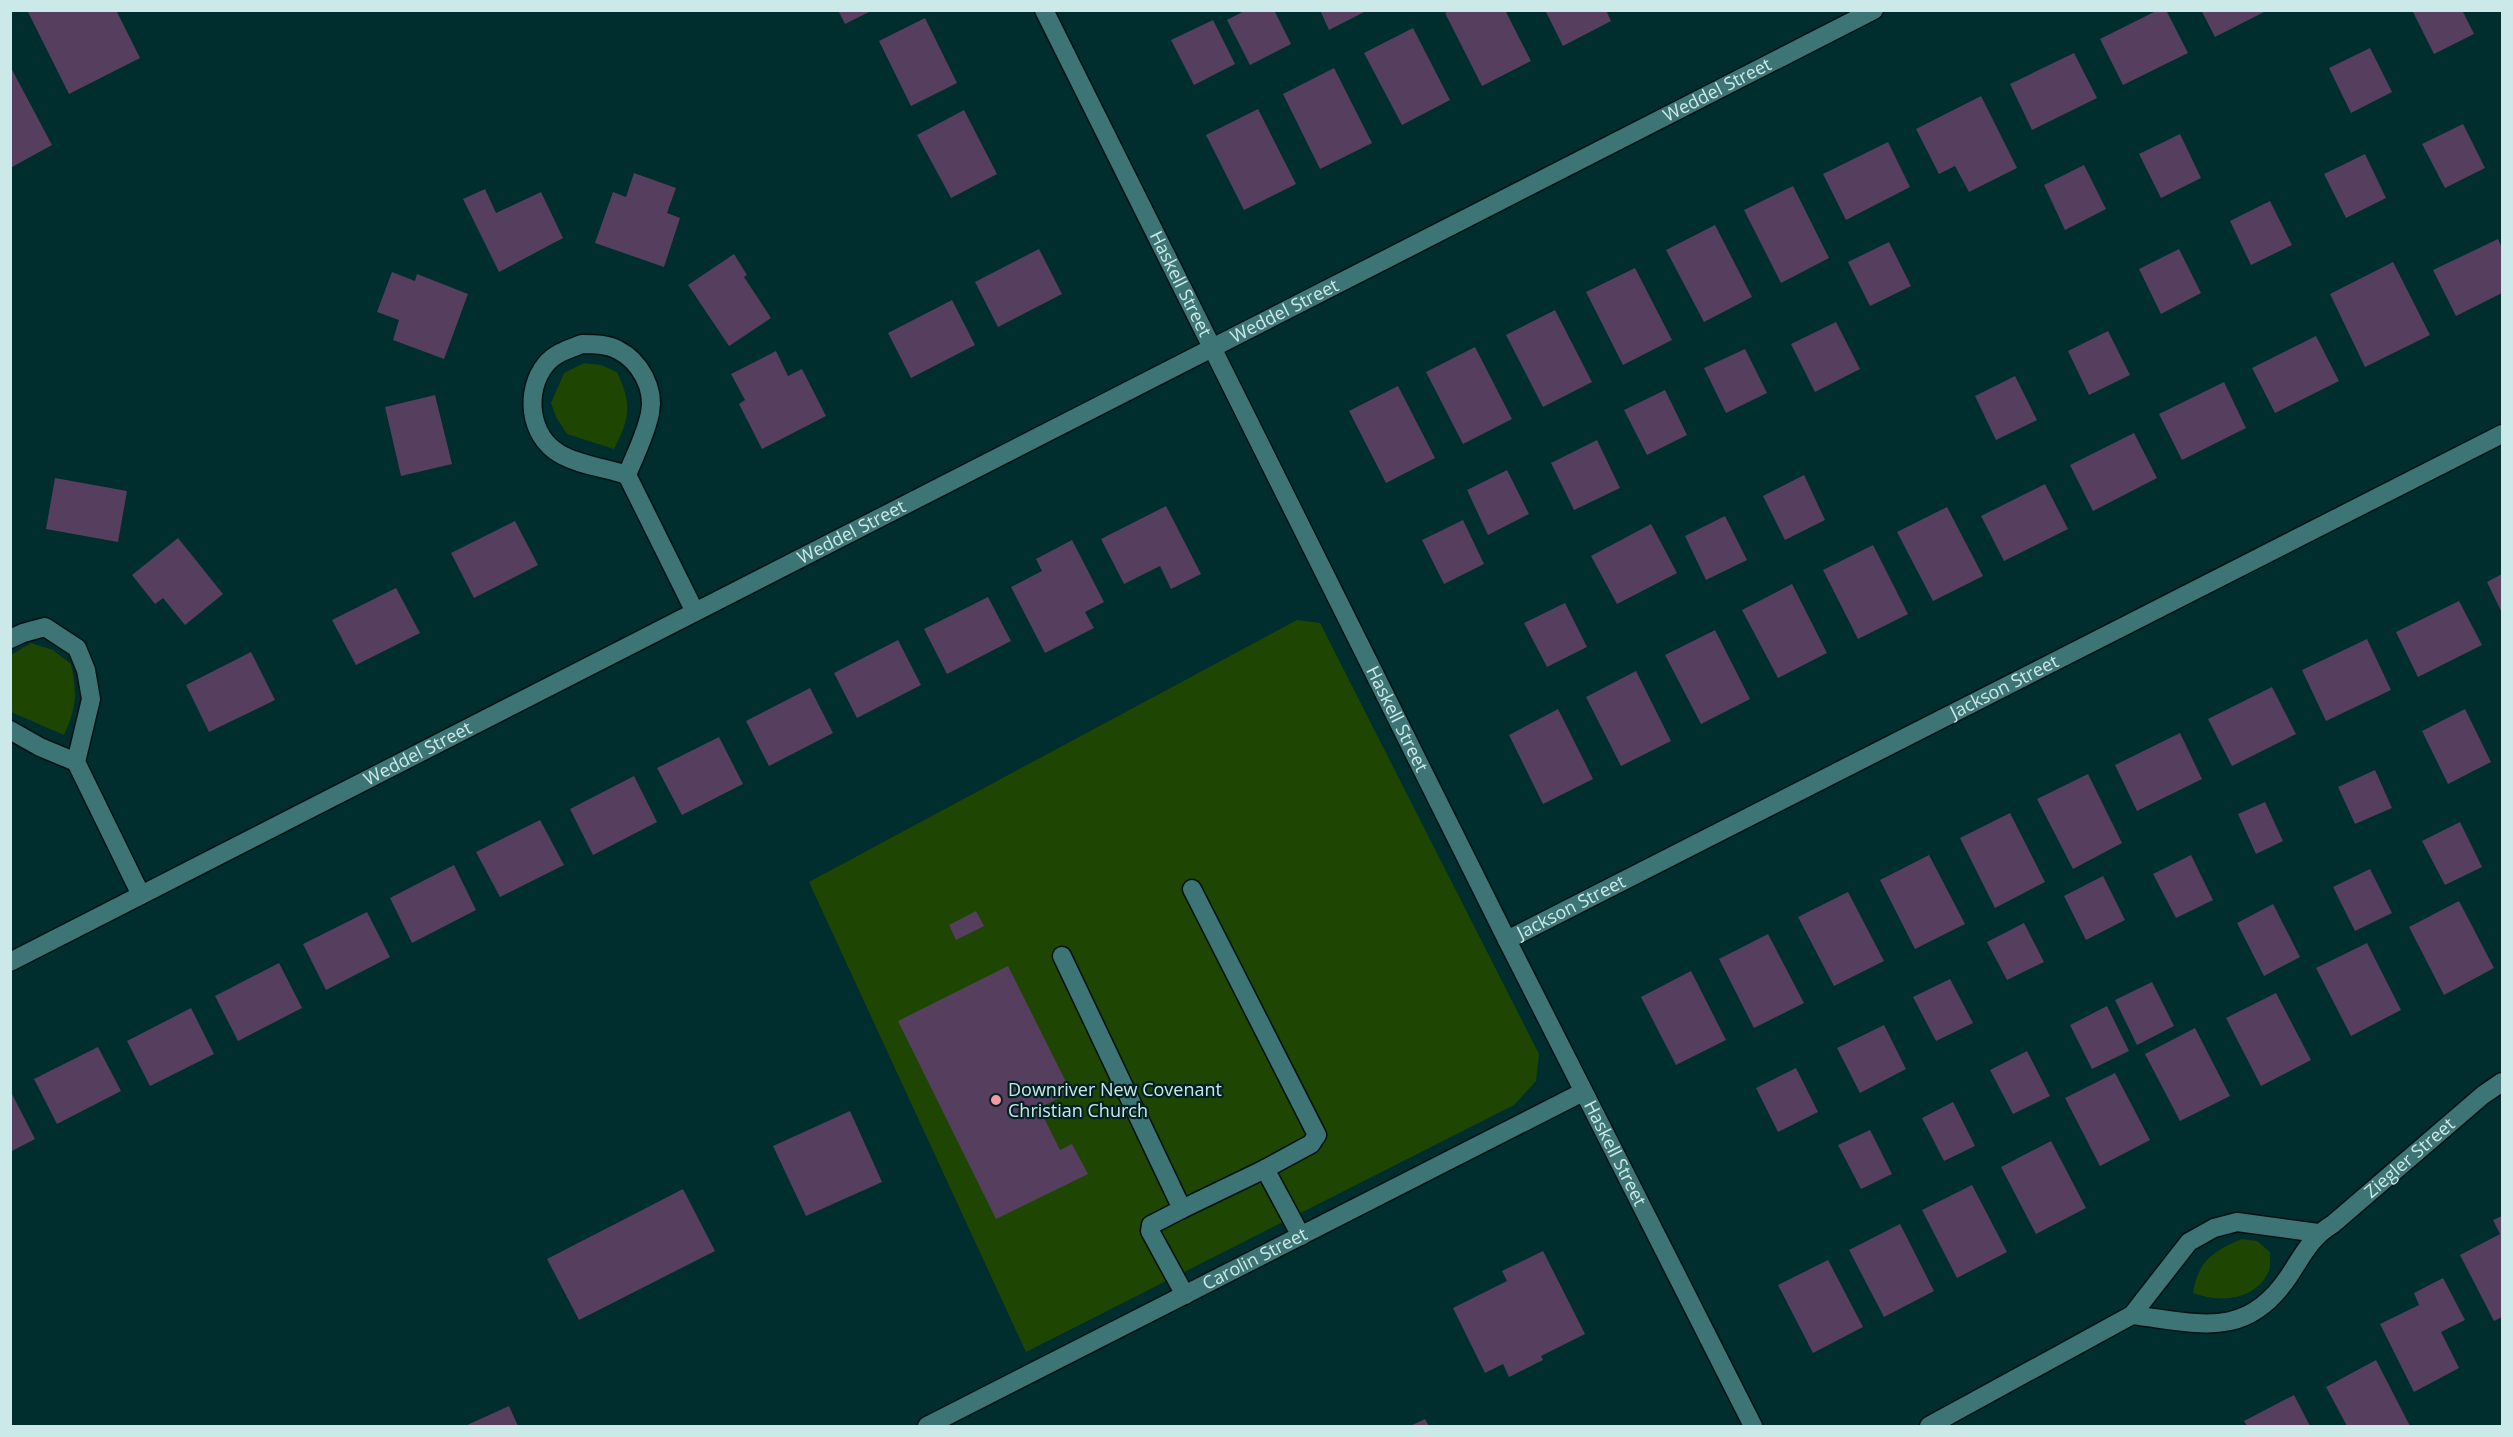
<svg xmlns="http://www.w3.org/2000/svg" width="2513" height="1437" font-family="'Open Sans',sans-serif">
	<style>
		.green { fill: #1e4602 }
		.building { fill: #553e5e }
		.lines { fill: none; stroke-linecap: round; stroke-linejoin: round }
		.minor-casing { stroke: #021212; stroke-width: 21 }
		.minor { stroke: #3d7576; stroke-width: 18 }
		.poi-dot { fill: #f49aa0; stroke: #032122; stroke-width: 2 }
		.labels { text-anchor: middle; stroke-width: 4.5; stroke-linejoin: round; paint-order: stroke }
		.street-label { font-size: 18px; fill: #cce9e9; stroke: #032122 }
		.poi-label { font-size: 18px; fill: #cce9e9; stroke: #032122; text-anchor: start }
	</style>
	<rect width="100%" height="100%" fill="#002d2d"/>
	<!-- green -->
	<path class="green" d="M584,363L601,365L617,372C632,404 630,418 614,449L567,434L556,417L551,403L564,373Z
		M1297,620L1320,623L1539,1054L1536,1081L1514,1105L1026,1352L809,882Z
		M31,643L53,650L71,664C77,692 77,708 64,735L11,712V655Z
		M2242,1239L2257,1241L2270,1252C2270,1258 2271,1266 2269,1271C2255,1301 2220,1303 2193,1293C2198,1261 2213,1251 2242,1239Z"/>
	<!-- building -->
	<path class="building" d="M27,10H116L140,58L69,94Z
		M838,10H873L845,24Z
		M1246,10H1274L1291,44L1250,65L1227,20Z
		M1320,10H1368L1329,30Z
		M1451,10H1505L1531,61L1482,86L1445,13Z
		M1545,10H1606L1611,21L1563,46Z
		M2158,10H2166L2188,53L2123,85L2100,39Z
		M2201,10H2268L2215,37Z
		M2412,10H2462L2474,34L2434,54Z
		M925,18L957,83L911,106L879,41Z
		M1213,20L1235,64L1194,85L1171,40Z
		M1413,28L1450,100L1402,125L1364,53Z
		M2370,48L2392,92L2351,113L2329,68Z
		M2074,53L2097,98L2032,130L2010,84Z
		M10,66L52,145L12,167L10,164Z
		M1334,68L1372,143L1320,169L1283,94Z
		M1981,96L2017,168L1969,192L1955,166L1939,174L1916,129Z
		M1258,109L1296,184L1244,210L1206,135Z
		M964,110L997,174L951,198L917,135Z
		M2463,124L2485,168L2445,188L2422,144Z
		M2180,134L2201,178L2161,198L2139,154Z
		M1888,142L1910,187L1846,220L1823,174Z
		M2365,154L2386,198L2346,218L2324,174Z
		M2084,165L2106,209L2065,230L2044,185Z
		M634,173L676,188L667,213L680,218L664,267L595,243L613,192L626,197Z
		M1793,186L1829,258L1781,283L1744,210Z
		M485,189L496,213L541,192L563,238L499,272L463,199Z
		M2270,201L2292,245L2251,265L2230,221Z
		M1715,225L1752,297L1704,322L1666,250Z
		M2498,239L2502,248V293L2456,316L2433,270Z
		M1889,242L1911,286L1870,306L1848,262Z
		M1039,249L1062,294L998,327L975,282Z
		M2179,249L2201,293L2161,314L2139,269Z
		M734,254L747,275L744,277L771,318L729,346L688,285Z
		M2393,262L2430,335L2365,367L2330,294Z
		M1635,268L1672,340L1623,365L1586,292Z
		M392,272L415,281L417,274L468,294L444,359L393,340L399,320L377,312Z
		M952,300L975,345L911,378L888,333Z
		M1555,310L1592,382L1543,407L1506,335Z
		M1836,322L1860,369L1815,392L1791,344Z
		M2108,331L2130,375L2089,395L2068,351Z
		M2316,336L2339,381L2275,413L2252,368Z
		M1475,347L1512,419L1463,444L1426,372Z
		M1745,349L1767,393L1726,413L1704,368Z
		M776,351L788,376L802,369L826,416L762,449L739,404L745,400L731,374Z
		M2015,376L2037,420L1996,440L1975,396Z
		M2224,382L2246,428L2182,460L2159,414Z
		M1398,386L1435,458L1386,483L1349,411Z
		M1665,390L1687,435L1647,455L1624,410Z
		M435,395L452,464L401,476L385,407Z
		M2134,433L2157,478L2093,511L2070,465Z
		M1597,440L1620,488L1574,510L1551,463Z
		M1507,470L1529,514L1488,535L1467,490Z
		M1804,475L1825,520L1785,540L1763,496Z
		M55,478L127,491L118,542L46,529Z
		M2045,484L2068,529L2004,561L1981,516Z
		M1166,506L1201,574L1171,589L1160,566L1124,584L1101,539Z
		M1947,507L1983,576L1933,601L1897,532Z
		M1725,516L1747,560L1706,580L1685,536Z
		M1463,520L1484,564L1444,584L1422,540Z
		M515,521L538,565L474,598L451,553Z
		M1651,524L1677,573L1617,604L1591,556Z
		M178,538L223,594L185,625L163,598L155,604L132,575Z
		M1072,540L1104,602L1085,612L1094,628L1045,653L1011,587L1042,571L1036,559Z
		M1873,545L1908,614L1858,639L1823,570Z
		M2502,574V613L2487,582Z
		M1792,584L1827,653L1778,678L1742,610Z
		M396,588L420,633L356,665L332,620Z
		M988,597L1011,641L947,674L924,629Z
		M2459,601L2482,645L2418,677L2396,632Z
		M1565,603L1587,647L1547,667L1524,623Z
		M1715,630L1750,699L1701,724L1665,655Z
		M2367,639L2391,690L2326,721L2302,670Z
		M898,640L921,685L857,718L834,673Z
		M251,652L275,700L209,732L186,685Z
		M1636,671L1671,741L1621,766L1586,697Z
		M2272,687L2296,734L2232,766L2208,719Z
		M810,688L833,733L769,766L746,721Z
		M1558,709L1593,779L1543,804L1509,735Z
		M2465,709L2491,762L2448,784L2422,731Z
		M2180,733L2202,779L2137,811L2115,765Z
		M719,737L743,784L682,815L657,768Z
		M2375,770L2392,808L2355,824L2338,787Z
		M2088,774L2122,843L2073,869L2037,799Z
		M634,776L657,822L593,855L570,809Z
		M2265,802L2283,841L2256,854L2238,814Z
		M2010,813L2045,882L1995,908L1960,838Z
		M540,820L564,865L500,897L476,852Z
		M2460,822L2482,867L2445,885L2422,841Z
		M1929,855L1965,924L1915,949L1880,880Z
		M2191,855L2213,900L2176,918L2153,874Z
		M454,865L476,910L412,943L390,898Z
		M2370,869L2392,913L2355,931L2333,887Z
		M2103,876L2125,920L2086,940L2064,896Z
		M1848,892L1884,961L1834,986L1798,917Z
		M2459,901L2494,968L2444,995L2409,927Z
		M2273,904L2300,957L2264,976L2237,923Z
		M976,911L984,926L956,940L949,925Z
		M367,912L390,957L326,990L303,944Z
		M2024,923L2044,962L2007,980L1987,942Z
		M1768,934L1804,1003L1754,1028L1719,959Z
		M2367,943L2401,1010L2351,1036L2316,968Z
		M279,963L302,1008L238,1041L215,996Z
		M1008,966L1071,1092L1039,1108L1060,1150L1072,1144L1088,1174L996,1219L898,1021Z
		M1691,971L1726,1040L1676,1065L1641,997Z
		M1950,979L1973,1023L1936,1041L1913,997Z
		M2152,982L2174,1026L2137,1045L2115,1000Z
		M2276,993L2311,1060L2261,1086L2226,1018Z
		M2107,1006L2129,1051L2092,1069L2070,1025Z
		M191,1008L214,1054L150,1086L127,1041Z
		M1884,1025L1906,1069L1860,1093L1837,1048Z
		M2195,1028L2230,1096L2180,1121L2145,1054Z
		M98,1047L121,1091L57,1124L34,1079Z
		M2027,1051L2050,1096L2013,1114L1990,1070Z
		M1796,1068L1818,1112L1778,1132L1756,1088Z
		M2115,1073L2150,1140L2100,1166L2065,1098Z
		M12,1094L35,1139L10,1152V1095Z
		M1953,1102L1975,1146L1944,1161L1922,1118Z
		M850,1111L882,1182L806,1216L773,1146Z
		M1870,1130L1892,1174L1861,1189L1838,1145Z
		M2051,1141L2086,1208L2036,1234L2001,1167Z
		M1972,1185L2007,1252L1957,1278L1922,1210Z
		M683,1189L715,1251L579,1320L547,1259Z
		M2502,1216V1317L2494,1321L2460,1255L2500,1234L2493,1220Z
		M1900,1224L1934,1291L1884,1317L1849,1250Z
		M1543,1251L1585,1334L1541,1356L1543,1360L1509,1377L1503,1364L1485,1373L1453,1308L1507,1281L1502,1271Z
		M1828,1260L1863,1327L1813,1353L1778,1285Z
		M2443,1278L2465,1320L2441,1332L2459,1368L2414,1392L2380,1324L2419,1305L2414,1293Z
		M2376,1360L2410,1426H2347L2326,1387Z
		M2294,1395L2310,1426H2247L2244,1421Z
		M509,1406L518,1426H465Z
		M1425,1419L1429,1426H1410Z"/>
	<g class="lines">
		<defs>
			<g id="minor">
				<path id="s1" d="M1044,10L1507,940L1753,1426"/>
				<path d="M582,344C594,344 607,344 618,350C640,361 655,389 650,413C646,434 635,455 627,475C606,468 579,465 560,454C529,436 524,391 546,364C555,353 569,349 582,344Z"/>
				<path d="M627,475L695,612"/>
				<path d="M10,639L23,633L45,627L77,648L86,670L91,699L76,762L141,895"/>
				<path d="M10,730L40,747L76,762"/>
				<path d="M1192,889L1317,1135L1311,1144L1265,1169L1301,1236"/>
				<path id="s2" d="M1507,940L2502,434"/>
				<path d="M1062,956L1182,1209L1265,1169"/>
				<path id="s3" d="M10,962L1874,10"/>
				<path d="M1182,1209L1151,1225L1150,1231L1185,1295"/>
				<path id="s4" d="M2132,1315C2198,1323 2246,1341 2289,1276C2303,1255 2311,1237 2333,1224L2483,1095L2502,1082"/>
				<path id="s5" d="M927,1426L1583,1092"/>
				<path d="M1929,1426L2132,1315L2189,1242L2214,1228L2237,1222L2318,1233"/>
			</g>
		</defs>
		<!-- minor casing -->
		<use href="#minor" class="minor-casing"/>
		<!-- minor -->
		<use href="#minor" class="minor"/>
	</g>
	<!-- markers -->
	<circle class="poi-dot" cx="996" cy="1100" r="6"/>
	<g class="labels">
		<!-- street labels -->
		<g class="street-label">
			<text dy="6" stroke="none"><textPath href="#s3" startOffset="1917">Weddel Street</textPath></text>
			<text dy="6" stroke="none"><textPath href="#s1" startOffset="306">Haskell Street</textPath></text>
			<text dy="6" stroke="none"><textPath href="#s3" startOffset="1431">Weddel Street</textPath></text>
			<text dy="6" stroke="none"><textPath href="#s3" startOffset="945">Weddel Street</textPath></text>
			<text dy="6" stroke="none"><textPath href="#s2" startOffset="558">Jackson Street</textPath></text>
			<text dy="6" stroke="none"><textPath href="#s1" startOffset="792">Haskell Street</textPath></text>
			<text dy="6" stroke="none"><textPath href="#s3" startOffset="458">Weddel Street</textPath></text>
			<text dy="6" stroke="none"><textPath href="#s2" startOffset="72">Jackson Street</textPath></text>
			<text dy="6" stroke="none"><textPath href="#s1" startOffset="1278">Haskell Street</textPath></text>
			<text dy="6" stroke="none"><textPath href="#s4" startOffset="345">Ziegler Street</textPath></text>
			<text dy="6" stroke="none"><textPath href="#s5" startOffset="368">Carolin Street</textPath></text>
		</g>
		<!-- poi labels -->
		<g class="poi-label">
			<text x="1008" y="1096">Downriver New Covenant<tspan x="1008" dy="21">Christian Church</tspan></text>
		</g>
	</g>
	<!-- border -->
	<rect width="2513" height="1437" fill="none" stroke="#cce9e9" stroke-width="24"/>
</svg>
